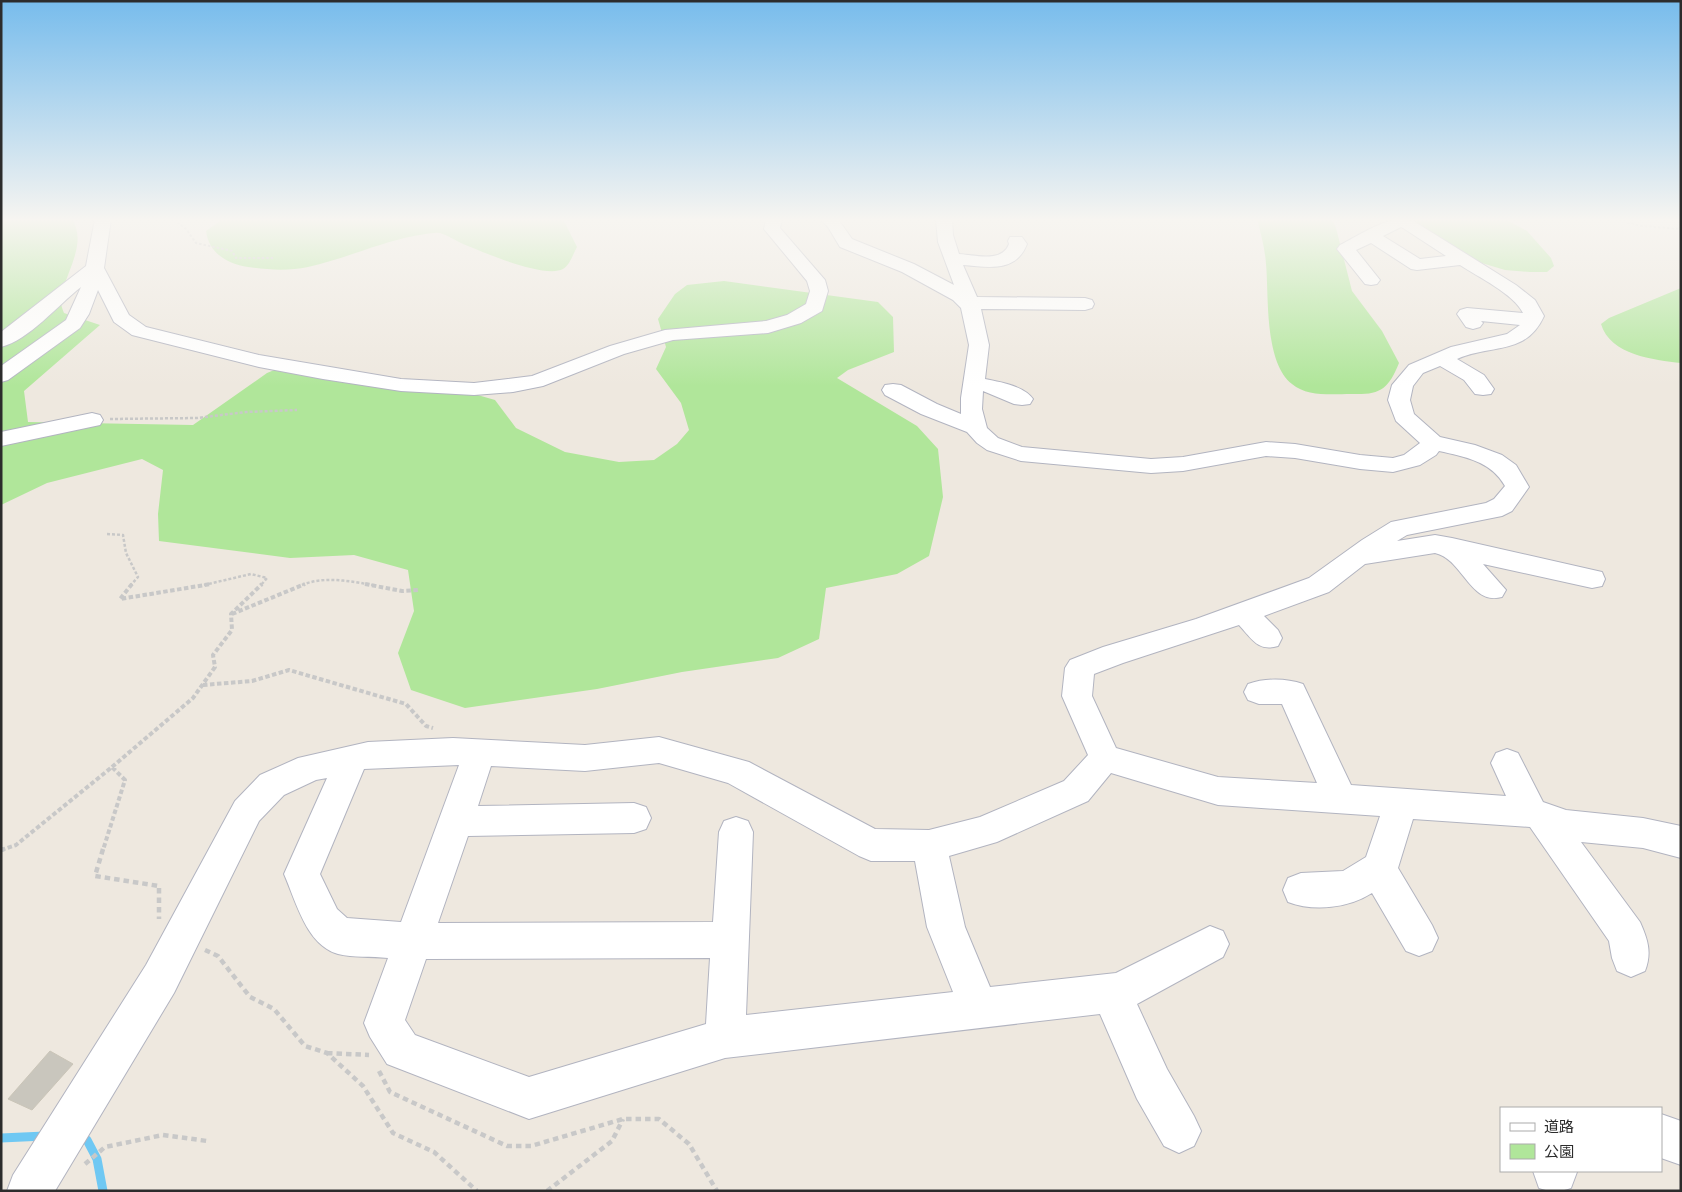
<svg xmlns="http://www.w3.org/2000/svg" width="1682" height="1192" font-family="'Fira Sans Condensed','Noto Sans JP',sans-serif">
	<style>
		.green { fill: #b0e69a }
		.lines { fill: none; stroke-linecap: round; stroke-linejoin: round }
		.stream { stroke: #6fc8f3; stroke-width: 9 }
		.building { fill: #c9c6bd; stroke: #cac5b8 }
		.minor-casing { stroke: #b2b4c0; stroke-width: 2 }
		.path-far3 { stroke: #c8c8c8; stroke-width: 2; stroke-dasharray: 2.5 2; stroke-linecap: butt }
		.path-far2 { stroke: #c8c8c8; stroke-width: 2.5; stroke-dasharray: 3 2; stroke-linecap: butt }
		.path-far1 { stroke: #c8c8c8; stroke-width: 4; stroke-dasharray: 4.5 2.5; stroke-linecap: butt }
		.path { stroke: #c8c8c8; stroke-width: 4.5; stroke-dasharray: 5.5 4; stroke-linecap: butt }
		.minor { fill: #fff; fill-rule: evenodd }
	</style>
	<rect width="100%" height="100%" fill="#eee8df"/>
	<!-- green -->
	<path class="green" d="M1,219H72C88,244 65,273 61,298C60,303 62,308 64,313L100,325L24,391L28,422L193,425L267,373L284,366L467,392L495,400L516,428L565,452L619,462L654,460L677,444L689,430L681,403L656,369L666,347L658,319L675,294L687,285L724,281L878,302L893,317L894,352L848,370L837,378L917,426L938,449L943,497L929,556L897,574L826,588L819,639L778,658L682,672L597,689L465,708L411,690L398,653L414,611L408,570L354,555L290,558L159,541L158,514L163,470L142,459L47,483L1,505Z
		M223,219H563L577,247C573,254 570,265 563,269C544,279 480,251 461,243C455,240 447,235 440,233C432,232 422,235 414,236C378,243 344,259 308,267C289,271 268,270 248,267C227,264 209,253 206,231Z
		M1257,219H1332L1336,228L1352,291L1382,331L1399,363C1388,390 1380,395 1351,394C1332,394 1307,397 1292,384C1264,362 1269,296 1266,264C1265,249 1261,234 1257,219Z
		M1410,219H1505L1527,231L1551,258L1554,266L1547,272H1530L1505,270L1475,261L1419,227Z
		M1681,288V363C1654,360 1610,355 1601,324L1609,318Z"/>
	<g class="lines">
		<!-- stream -->
		<path class="stream" d="M1,1138L45,1136
			M87,1140L97,1159L103,1191"/>
	</g>
	<!-- building -->
	<path class="building" d="M50,1051L73,1064L32,1110L8,1099Z"/>
	<g class="lines">
		<defs>
			<path id="minor" d="M95,219H111L104,268L129,315L146,327L259,355L401,379L474,383L532,376L610,346L665,330L766,321L787,315L806,304L810,291L807,281L764,229L766,219H782L780,228L825,280L828,291L822,311L801,323L768,333L673,340L624,354L543,386L513,392L474,395L401,391L323,379L259,367L132,335L114,322L98,290L89,314L80,328L8,380L1,382V366L66,320L81,287C58,305 29,340 1,347V332L86,266Z
				M820,219H838L852,239L914,264L954,285L938,242L936,219H952L953,235L959,254C975,255 1002,263 1009,244L1008,241L1010,237H1022L1027,244C1016,273 988,267 963,265L977,297L1085,298L1092,300L1094,304L1092,308L1085,310L981,309L989,345L985,379C1000,382 1024,386 1033,399L1030,404L1022,405L1014,404L983,391L982,409L987,428L998,438L1022,447L1151,459L1183,457L1266,442L1295,444L1360,455L1393,458L1404,455L1420,443L1396,421L1388,400L1392,385L1409,365L1451,347L1507,334L1520,325L1481,321L1483,323L1480,327L1473,329L1466,327L1457,314L1460,310L1467,308L1523,313C1514,294 1478,277 1460,265L1417,270L1411,269L1371,243L1356,250L1380,280L1377,284L1371,285L1365,284L1337,249L1340,245C1360,235 1394,211 1415,222L1516,285L1535,300L1544,316C1526,356 1491,344 1457,359L1484,375L1494,389L1491,394L1483,395L1475,394L1464,380L1440,366L1423,373L1413,386L1410,400L1414,414L1440,437L1475,445L1502,455L1516,465L1529,487L1512,511L1502,516L1407,535L1397,541L1435,535L1452,538L1602,572L1605,579L1602,586L1592,588L1483,564L1506,590L1502,597C1470,606 1463,559 1435,553L1365,564L1329,592L1264,616L1278,630L1282,638L1278,646C1258,652 1252,639 1239,625L1123,663L1094,674L1092,696L1116,748L1218,777L1317,783L1282,704H1259L1248,700L1244,692L1248,684C1265,678 1286,678 1303,684L1351,785L1506,796L1491,763L1496,753L1507,749L1518,753L1543,802L1566,810L1643,818L1681,826V858L1643,848L1581,842L1640,922C1648,940 1652,953 1645,971L1631,977L1617,971L1612,958L1609,941L1530,827L1413,819L1398,868L1432,925L1438,938L1432,951L1419,956L1406,951L1372,893C1349,908 1314,912 1288,902L1283,890L1288,878L1301,873L1343,871L1366,857L1380,816L1218,805L1111,773L1088,801L997,842L949,856L965,927L990,987L1116,973L1210,926L1223,931L1229,944L1223,957L1137,1004L1167,1069L1194,1116L1201,1131L1194,1146L1179,1153L1164,1146L1137,1099L1100,1014L725,1058L529,1119L387,1064L370,1037L364,1023L388,958C372,956 353,958 338,954C306,945 296,901 284,874L327,778L316,780L284,795L259,821L174,993L55,1191H7L13,1175L146,965L235,801L260,775L298,758L368,742L453,738L585,745L659,737L749,762L875,829L929,830L980,817L1064,781L1088,755L1062,696L1065,668L1070,660L1103,647L1196,619L1309,578L1362,540L1391,522L1486,503L1494,499L1505,486C1491,461 1465,457 1439,451L1436,455L1420,465L1393,472L1360,469L1295,458L1266,456L1183,471L1151,473L1021,461L987,450L977,443L967,432L921,414L885,395L882,390L885,385L893,384L901,385L937,404L961,414V398L969,345L961,308L953,300L902,272L840,247L828,227ZM1401,227L1403,228L1446,256L1420,259L1383,236ZM659,763L728,783L859,856L871,861H915L927,927L953,992L746,1015L753,832L748,821L736,817L724,821L719,832L713,922L438,923L468,836L634,833L646,829L651,818L646,807L634,803L478,806L491,766L585,771ZM459,765L401,922L347,918L337,909L320,874L364,769ZM710,958L706,1024L529,1077L415,1035L405,1020L426,959Z
				M92,413L100,415L103,420L100,425L1,446V432Z
				M1661,1114L1681,1121V1165L1661,1158Z
				M1533,1171H1577V1172L1571,1188C1561,1192 1549,1192 1539,1188Z"/>
		</defs>
		<!-- minor casing -->
		<use href="#minor" class="minor-casing"/>
		<!-- path-far3 -->
		<path class="path-far3" d="M174,219L186,229L196,243L232,251L236,258H273
			M1614,219L1641,226L1681,229"/>
		<!-- path-far2 -->
		<path class="path-far2" d="M110,419L197,418L246,412L297,410
			M107,534L123,535L126,553L138,577L131,585
			M204,585L251,574L267,578L261,585
			M302,585C323,576 350,581 372,585"/>
		<!-- path-far1 -->
		<path class="path-far1" d="M132,584L120,599L211,584
			M365,584L402,591L420,590
			M232,614L305,584
			M203,685L252,681L289,670L406,704L426,726L433,728
			M112,767L193,698L215,667L213,655L232,630L231,614L262,584
			M1,850L16,845L112,767L125,780L103,850"/>
		<!-- path -->
		<path class="path" d="M103,849L95,876L159,886V919
			M1,850L4,849
			M205,950L218,956L250,997L274,1009L305,1046L327,1053L363,1086L393,1133L434,1152L477,1191
			M327,1053L369,1055
			M379,1071L390,1092L507,1146H531L623,1119H659L689,1144L717,1191
			M85,1164L105,1147L163,1135L207,1141
			M547,1191L612,1141L623,1119"/>
		<!-- minor -->
		<use href="#minor" class="minor"/>
	</g>
	<!-- sky -->
	<linearGradient id="sky" x2="0" y2="1"><stop stop-color="#77bcec"/><stop offset="0.57" stop-color="#f7f5f1"/><stop offset="1" stop-color="#f7f5f1" stop-opacity="0"/></linearGradient>
	<rect width="1682" height="386" fill="url(#sky)"/>
	<!-- border -->
	<rect width="1682" height="1192" fill="none" stroke="#2c2c2c" stroke-width="5"/>
	<!-- legend -->
	<rect x="1500" y="1107" width="162" height="65" fill="#ffffff" stroke="#ababab"/>
	<rect x="1510" y="1123" width="25" height="8" fill="#ffffff" stroke="#ababab"/>
	<text x="1544" y="1132" font-size="15" fill="#2c2c2c">道路</text>
	<rect x="1510" y="1144" width="25" height="15" fill="#b0e69a" stroke="#ababab"/>
	<text x="1544" y="1157" font-size="15" fill="#2c2c2c">公園</text>
</svg>
